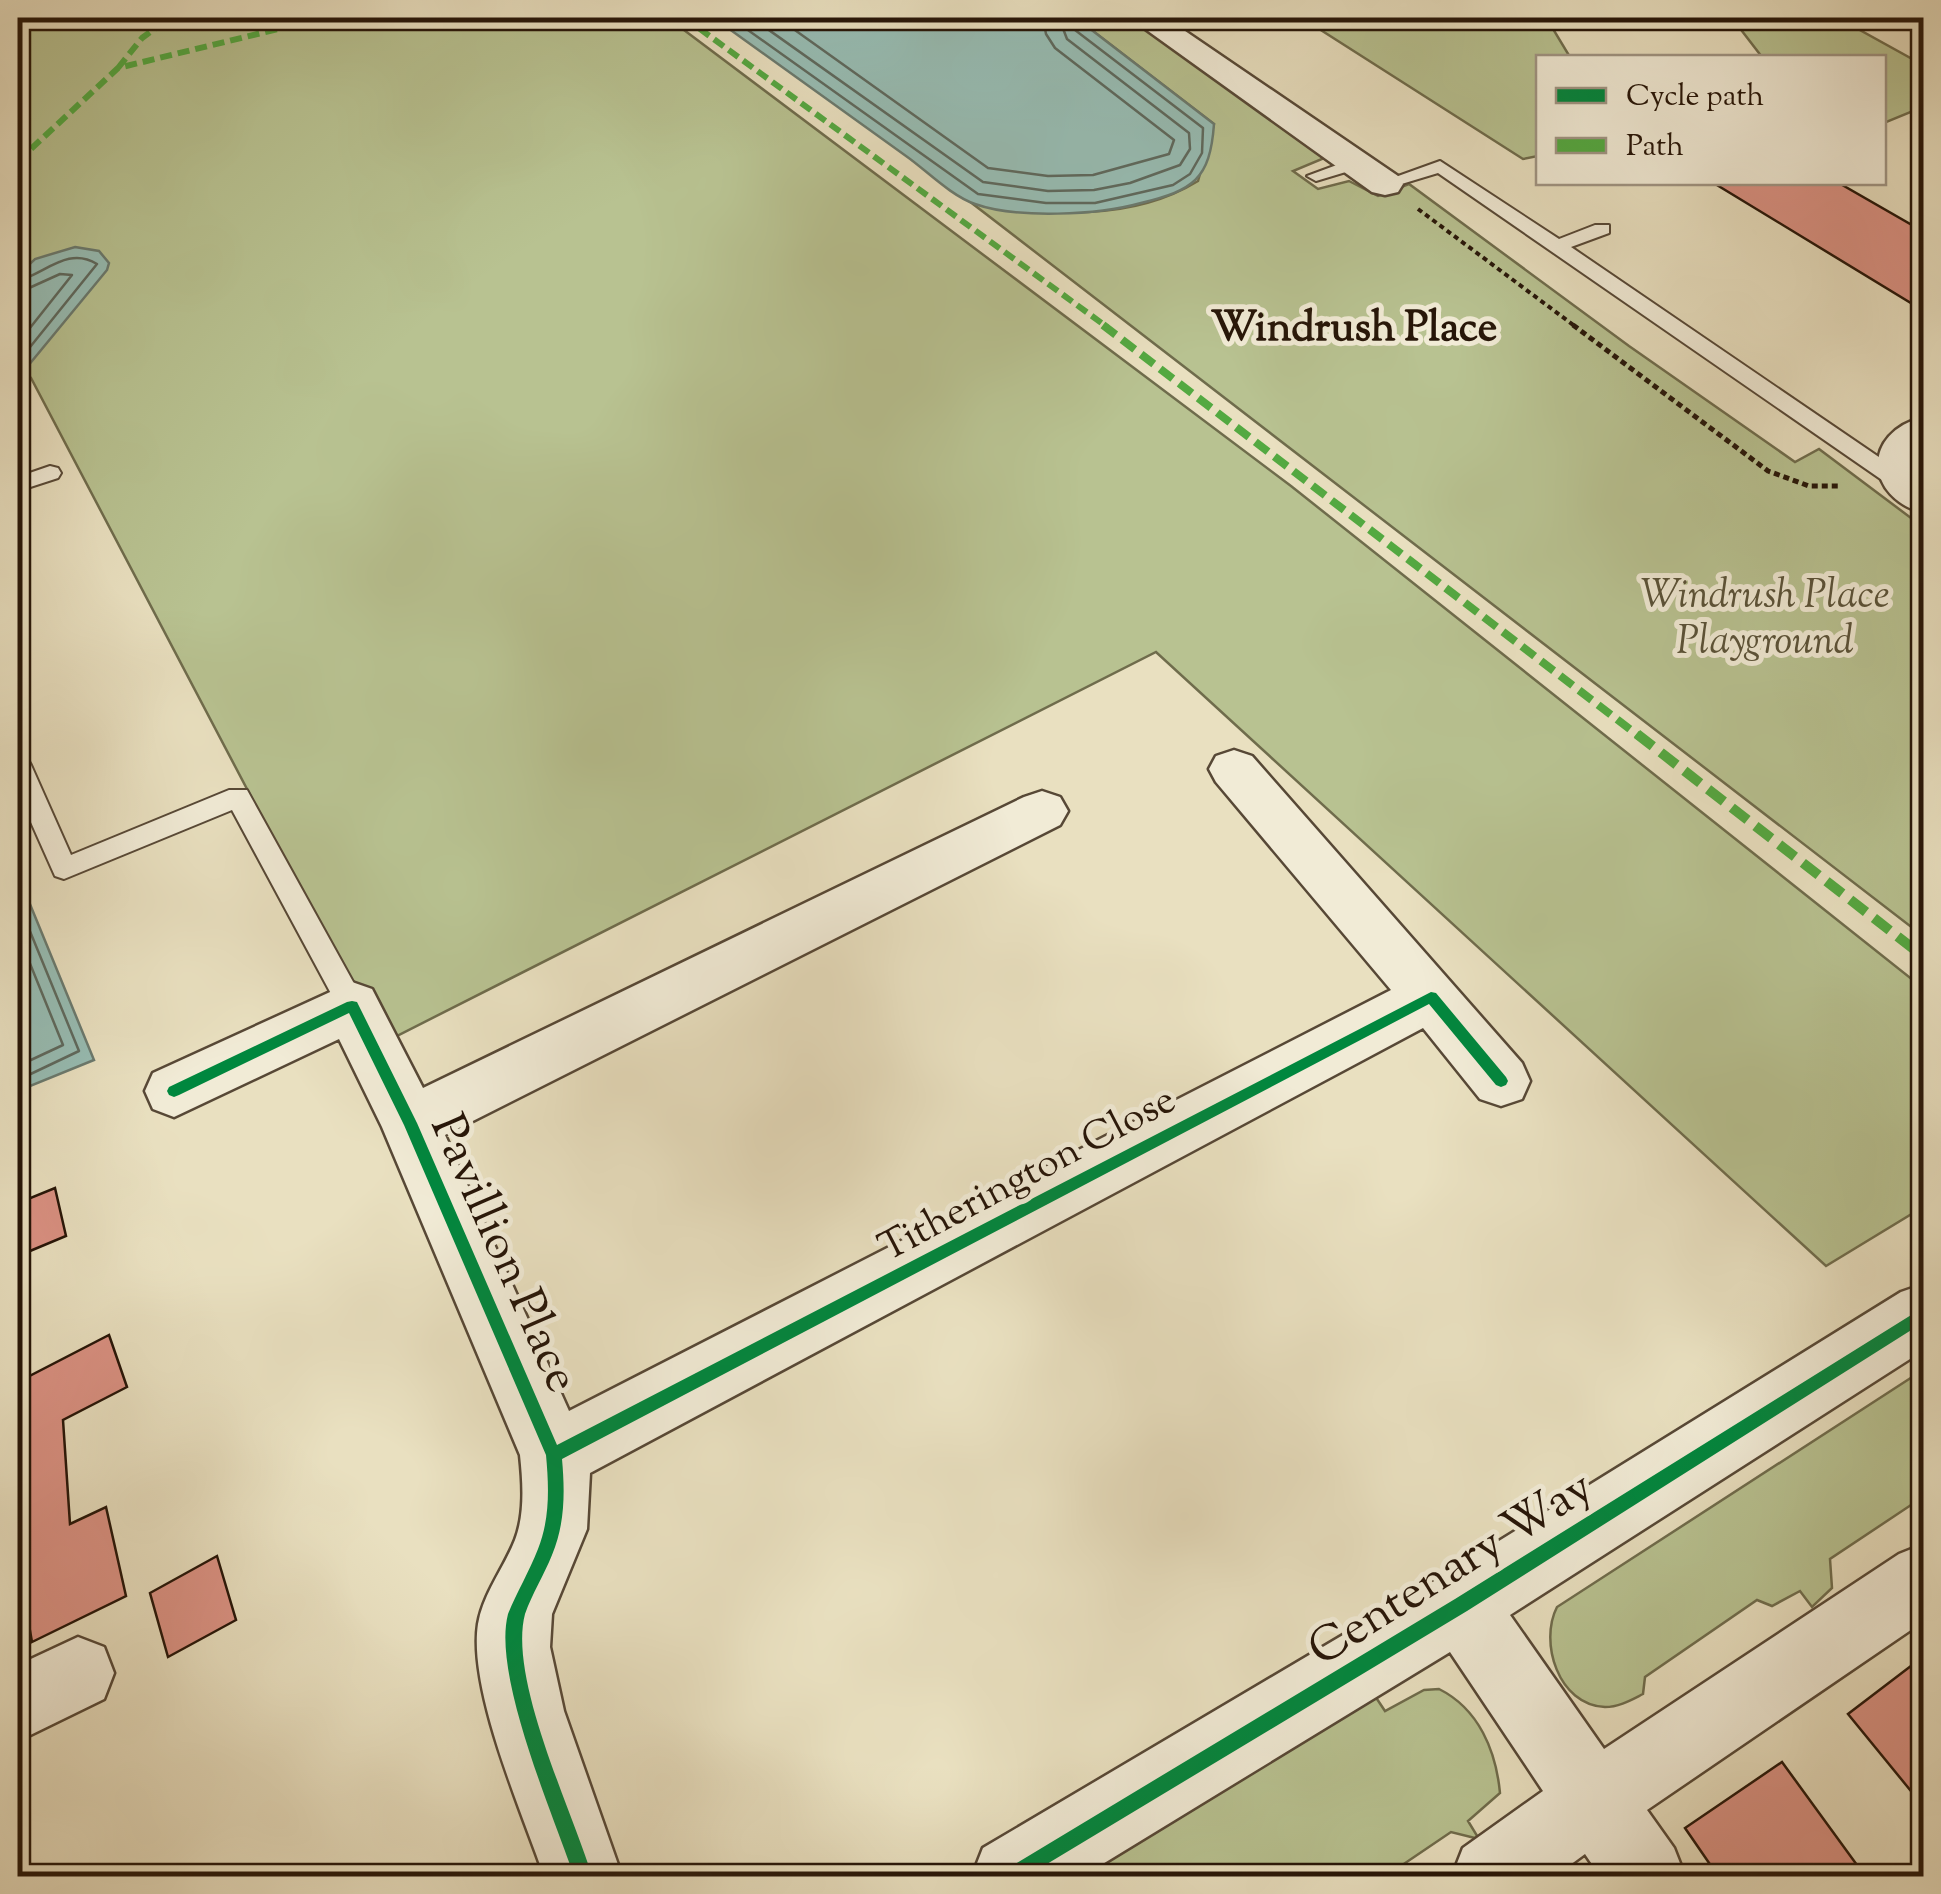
<svg xmlns="http://www.w3.org/2000/svg" width="1941" height="1894" font-family="'Sorts Mill Goudy',serif">
	<style>
		.green { fill: #b8c291; stroke: #6f6c4c; stroke-width: 2.5 }
		.water { fill: #97bdb4; stroke: #6a7a6f; stroke-width: 2.5 }
		.lines { fill: none; stroke-linecap: round; stroke-linejoin: round }
		.shore { stroke: #5e695e; stroke-width: 2.5 }
		.building { fill: #db9284; stroke: #261508; stroke-width: 2.5 }
		.service-casing { stroke: #574836; stroke-width: 4 }
		.minor-casing { stroke: #574836; stroke-width: 5 }
		.path-far1 { stroke: #261508; stroke-width: 4; stroke-dasharray: 5 4; stroke-linecap: butt }
		.path { stroke: #261508; stroke-width: 5; stroke-dasharray: 6 4; stroke-linecap: butt }
		.service { fill: #f1ebd6; fill-rule: evenodd }
		.minor { fill: #f1ebd6; fill-rule: evenodd }
		.quiet-far2 { stroke: #53a941; stroke-width: 6; stroke-dasharray: 12 6; stroke-linecap: butt }
		.quiet-far1 { stroke: #53a941; stroke-width: 8; stroke-dasharray: 16 8; stroke-linecap: butt }
		.quiet { stroke: #53a941; stroke-width: 10; stroke-dasharray: 20 10; stroke-linecap: butt }
		.cycleway-casing { stroke: #f1ebd6; stroke-width: 7 }
		.cycleway { fill: #00873e; fill-rule: evenodd }
		.labels { text-anchor: middle; stroke-width: 10; stroke-linejoin: round; paint-order: stroke }
		.park-label { font-size: 40px; font-style: italic; fill: #595238; stroke: #f1ebd6 }
		.street-label { font-size: 40px; fill: #261508; stroke: #f1ebd6 }
		.far-district-label { font-size: 42px; font-weight: bold; fill: #261508; stroke: #f1ebd6 }
		.near-street-label { font-size: 48px; fill: #261508; stroke: #f1ebd6 }
	</style>
	<rect width="100%" height="100%" fill="#e9e0c0"/>
	<filter id="stains"><feTurbulence type="fractalNoise" baseFrequency=".002" numOctaves="4"/><feColorMatrix values="0 0 0 0 .2 0 0 0 0 .09 0 0 0 0 .02 0 0 0 .5 -.17"/></filter>
	<radialGradient id="worn" r=".72"><stop offset=".6" stop-color="#630" stop-opacity="0"/><stop offset="1" stop-color="#630" stop-opacity=".3"/></radialGradient>
	<!-- green -->
	<path class="green" d="M28,18H668L1291,486L1923,988V1207L1826,1266L1156,652L381,1044L31,378L18,382V27Z
		M1076,18H1133L1320,146L1322,159L1293,171L1318,189L1349,181L1378,196L1409,184L1629,346L1795,462L1819,449L1923,527V936L973,204C1049,214 1130,223 1198,181L1214,124Z
		M1302,18H1615L1621,26L1553,29L1570,57L1538,58V156L1523,159Z
		M1732,18H1838L1923,65V107L1884,123V58L1762,57Z
		M1923,1370V1507L1911,1505L1830,1559L1832,1588L1812,1607L1800,1591L1772,1606L1757,1600L1645,1677L1643,1694C1631,1700 1619,1707 1605,1707C1558,1705 1539,1642 1557,1607Z
		M1439,1689C1479,1709 1496,1751 1500,1793L1468,1821L1479,1839L1451,1832L1386,1876H1085L1373,1693L1385,1711L1424,1690Z"/>
	<!-- water -->
	<path class="water" d="M714,18H1076L1214,124C1210,180 1193,190 1141,203C1098,215 1017,219 975,204C951,196 926,170 906,156C842,110 778,64 714,18Z
		M75,247L99,251L109,263L107,270L18,378V275L35,259Z
		M18,875L94,1060L18,1091Z"/>
	<g class="lines">
		<!-- shore -->
		<path class="shore" d="M731,18L978,194L1046,203H1095L1173,185L1190,174L1202,153L1203,128L1075,30L1071,18
			M752,18L983,182L1048,191L1094,190L1130,183L1180,165L1190,149L1189,133L1067,39L1059,18
			M778,18L988,168L1048,176L1093,175L1169,154L1174,140L1055,48L1046,34L1043,18
			M18,281C46,273 68,246 97,264L18,362
			M18,293L60,274L72,275L18,343
			M18,902L79,1051L18,1080
			M18,934L63,1045L18,1066"/>
	</g>
	<!-- building -->
	<path class="building" d="M1712,182H1837L1924,232V311Z
		M55,1188L66,1236L18,1256V1203Z
		M109,1335L127,1387L63,1420L70,1524L106,1507L126,1596L32,1642L18,1563V1382Z
		M217,1556L236,1620L168,1657L150,1593Z
		M1924,1656V1807L1848,1714Z
		M1782,1762L1865,1876H1718L1685,1828Z"/>
	<g class="lines">
		<defs>
			<path id="service" d="M1353,159L1359,160V168L1316,181L1307,176Z
				M1440,161L1559,239L1595,225H1609V233L1571,247L1914,481L1917,486L1914,491H1898L1438,173L1385,189L1376,184Z
				M50,466L58,468L61,473L58,478L18,491V477Z
				M18,756L27,758L31,765L71,855L229,790H247L362,998L366,1006L362,1014L352,1018L342,1014L232,810L64,879L55,876L18,793Z"/>
			<path id="minor" d="M1130,18H1166L1398,176L1403,184L1398,192L1385,195L1372,192Z
				M1924,417V513C1866,498 1860,433 1924,417Z
				M1234,750L1252,756L1522,1063L1530,1081L1522,1099L1501,1106L1480,1099L1423,1028L590,1473L587,1529L552,1614L550,1647L564,1711L622,1876H544C522,1812 468,1690 478,1624C483,1594 504,1568 515,1540C525,1514 523,1483 520,1455L382,1127L339,1039L174,1117L153,1109L145,1091L153,1073L352,982L372,989L423,1088L1024,797L1042,791L1060,797L1068,811L1060,825L445,1135L569,1411L1391,990L1216,782L1209,769L1216,756Z
				M1924,1284V1350L1510,1615L1604,1749L1899,1554L1924,1544V1621L1647,1810L1674,1848L1685,1876H1600L1585,1854L1555,1876H1452L1463,1848L1543,1791L1450,1652L1083,1876H972L983,1848L1436,1580L1901,1292Z
				M78,1637L104,1647L114,1673L104,1699L18,1741V1665Z"/>
		</defs>
		<!-- service casing -->
		<use href="#service" class="service-casing"/>
		<!-- minor casing -->
		<use href="#minor" class="minor-casing"/>
		<!-- path-far1 -->
		<path class="path-far1" d="M1418,209L1576,327"/>
		<!-- path -->
		<path class="path" d="M1573,325L1768,471L1809,486H1840"/>
		<!-- service -->
		<use href="#service" class="service"/>
		<!-- minor -->
		<use href="#minor" class="minor"/>
		<!-- quiet-far2 -->
		<path class="quiet-far2" d="M685,18L1107,327
			M118,68L142,38L169,18
			M18,161L118,68L323,18"/>
		<!-- quiet-far1 -->
		<path class="quiet-far1" d="M1103,325L1640,737"/>
		<!-- quiet -->
		<path class="quiet" d="M1637,734L1924,957"/>
		<defs>
			<path id="cycleway" d="M1431,992L1436,993L1506,1077L1508,1081L1506,1085L1501,1087L1496,1085L1429,1004L562,1459C565,1492 565,1524 552,1555C544,1575 532,1594 525,1614C508,1679 572,1810 592,1876H574C553,1814 492,1675 508,1614C517,1592 529,1572 538,1549C550,1519 549,1487 546,1455L404,1125L349,1013L179,1095L174,1097L169,1095L167,1091L169,1087L347,1002L352,1001L357,1002L417,1123L557,1445Z
				M1924,1307V1322L1467,1611L1027,1876H1002L1005,1870L1455,1599Z"/>
		</defs>
		<!-- cycleway casing -->
		<use href="#cycleway" class="cycleway-casing"/>
		<!-- cycleway -->
		<use href="#cycleway" class="cycleway"/>
	</g>
	<g class="labels">
		<!-- park labels -->
		<g class="park-label">
			<text x="1765" y="607">Windrush Place<tspan x="1765" dy="46">Playground</tspan></text>
		</g>
		<!-- street labels -->
		<g class="street-label">
			<text transform="translate(1026 1172) rotate(-28)" y="14">Titherington Close</text>
		</g>
		<!-- far-district labels -->
		<g class="far-district-label">
			<text x="1354" y="340">Windrush Place</text>
		</g>
		<!-- near-street labels -->
		<g class="near-street-label">
			<text transform="translate(507 1252) rotate(66)" y="17">Pavillion Place</text>
			<text transform="translate(1449 1566) rotate(-32)" y="17">Centenary Way</text>
		</g>
	</g>
	<!-- margin -->
	<rect width="1941" height="1894" fill="none" stroke="#e9e0c0" stroke-width="60"/>
	<rect x="20" y="20" width="1901" height="1854" fill="none" stroke="#261508" stroke-width="5"/>
	<rect x="30" y="30" width="1881" height="1834" fill="none" stroke="#261508" stroke-width="2.5"/>
	<!-- legend -->
	<rect x="1536" y="55" width="350" height="130" fill="#f1ebd6" stroke="#a09584" stroke-width="2.5"/>
	<rect x="1556" y="88" width="50" height="15" fill="#00873e" stroke="#a09584" stroke-width="2.5"/>
	<text x="1626" y="105" font-size="30" fill="#261508">Cycle path</text>
	<rect x="1556" y="138" width="50" height="15" fill="#53a941" stroke="#a09584" stroke-width="2.5"/>
	<text x="1626" y="155" font-size="30" fill="#261508">Path</text>
	<rect width="100%" height="100%" filter="url(#stains)"/>
	<rect width="100%" height="100%" fill="url(#worn)"/>
</svg>
